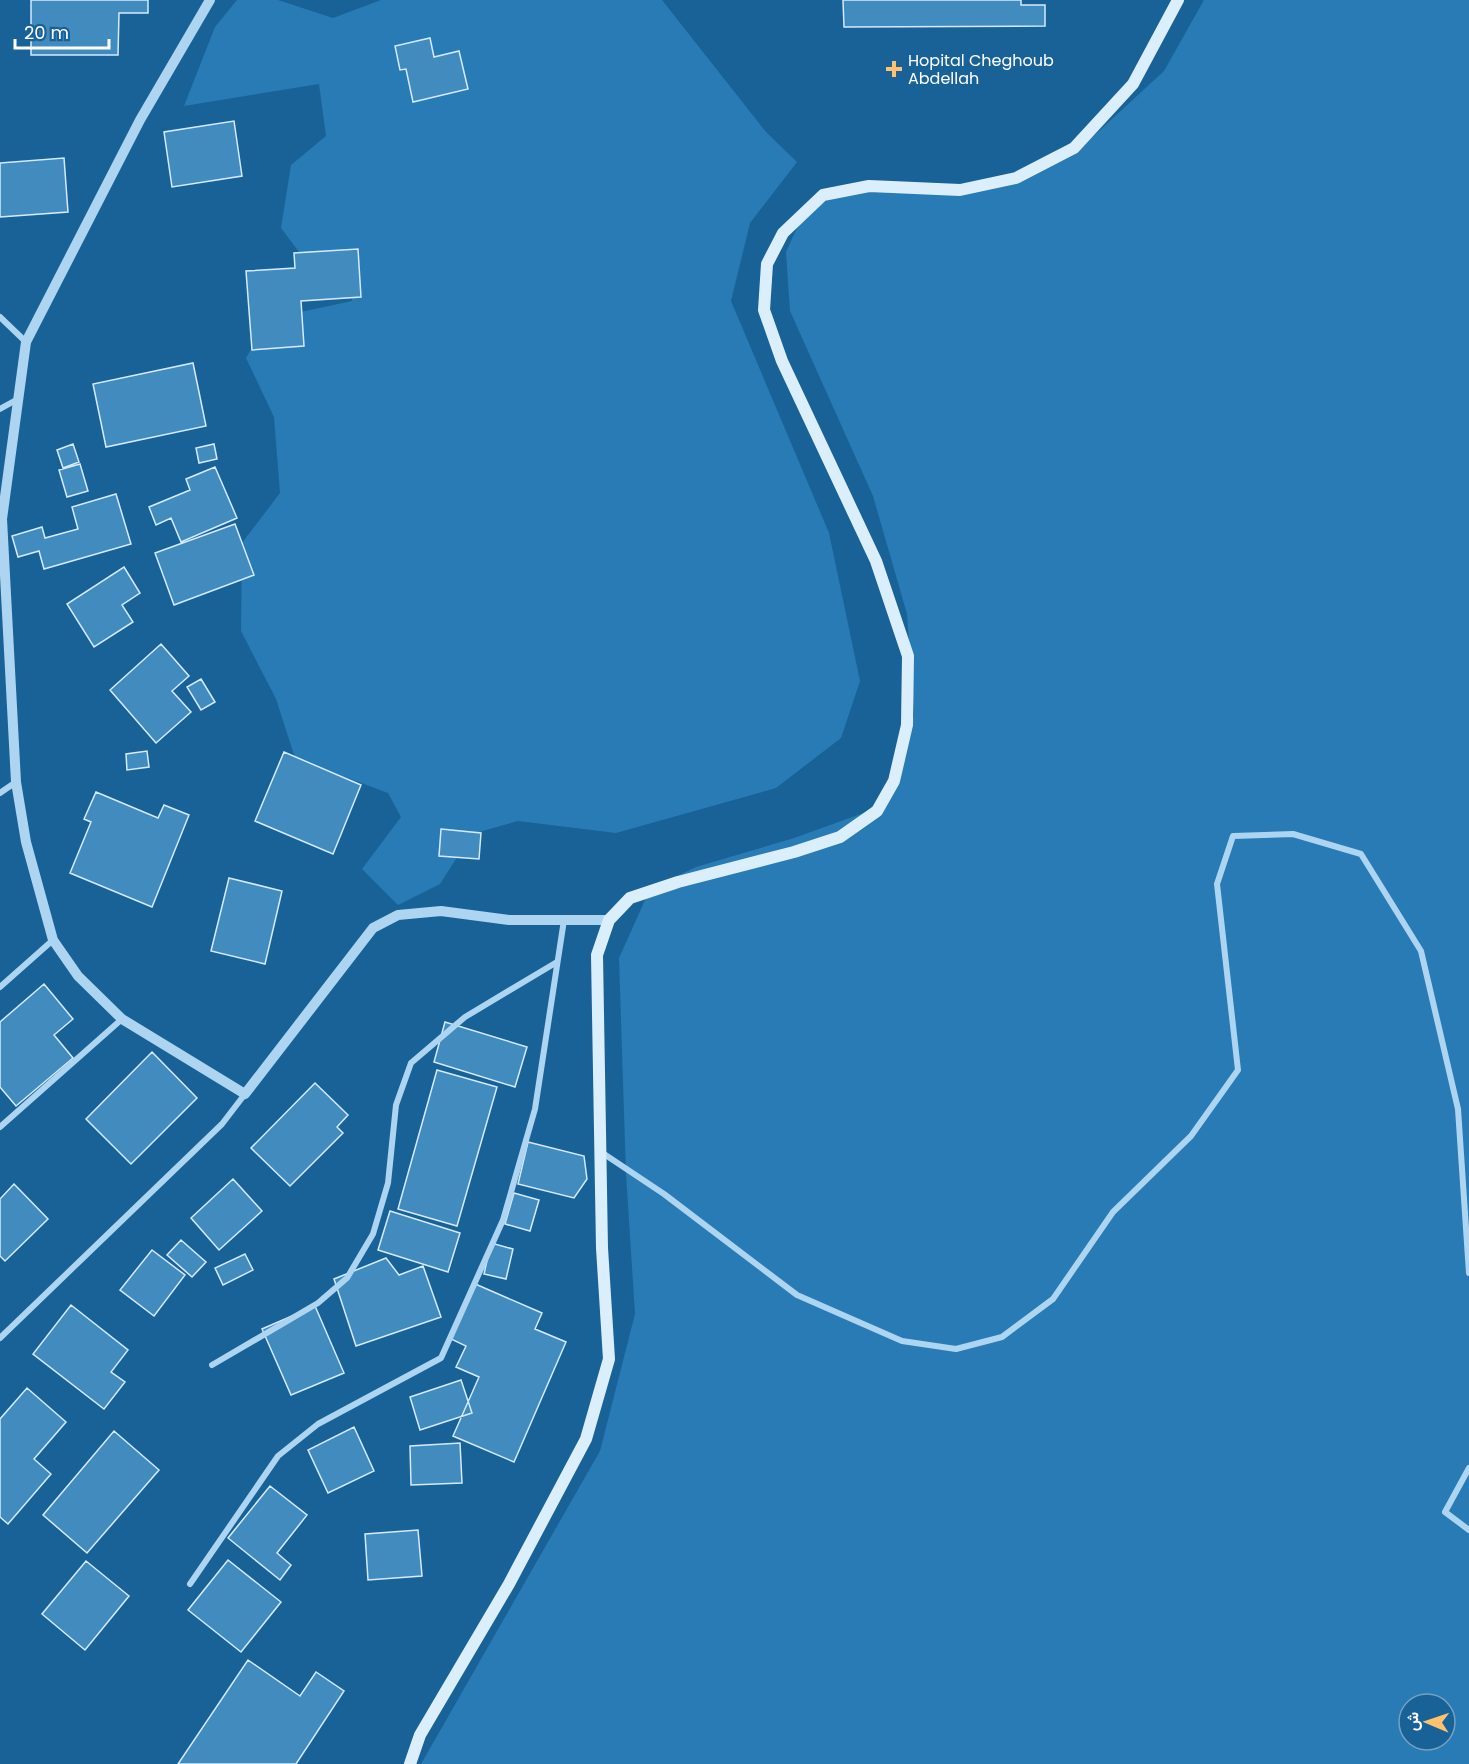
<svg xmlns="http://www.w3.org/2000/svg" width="1469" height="1764" font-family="Poppins,Vazirmatn,sans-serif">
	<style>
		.green { fill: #287bb5; fill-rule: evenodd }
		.building { fill: #428bbf; stroke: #d4ebfc; stroke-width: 1.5 }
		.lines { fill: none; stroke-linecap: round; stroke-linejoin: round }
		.minor { stroke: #add5f1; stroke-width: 6 }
		.tertiary { stroke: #add5f1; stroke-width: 10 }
		.secondary { stroke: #dbeefc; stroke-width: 12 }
		.poi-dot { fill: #ffc16d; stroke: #196298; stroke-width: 2 }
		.labels { text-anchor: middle; stroke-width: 4.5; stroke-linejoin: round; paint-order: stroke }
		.poi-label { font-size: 16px; fill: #fff; stroke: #196298; text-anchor: start }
	</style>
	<rect width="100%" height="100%" fill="#196298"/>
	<!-- green -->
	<path class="green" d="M237,0H278L333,18L381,0H662L766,132L797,162L750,223L731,301L829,533L860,681L841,738L776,788L616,833L518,821L472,834L440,884L398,905L362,869L401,817L388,793L332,772L296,761L276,699L241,631L242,543L280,493L274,417L246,358L268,319L352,301L349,251L302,256L281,228L291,165L326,136L319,84L184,106L215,27Z
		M1204,0H1469V1764H421L600,1451L635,1314L626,1174L619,958L650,889L696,867L794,838L869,811L891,785L914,715L907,614L873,496L790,311L786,252L801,219L840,191L1016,183L1074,154L1164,71ZM1409,1704H1445V1740H1409Z"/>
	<!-- building -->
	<path class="building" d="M31,0H148V13H119L118,55H31Z
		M843,0H1021V5H1045V26L844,27Z
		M430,38L434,57L459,51L468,89L413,102L406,69L400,70L395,46Z
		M234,121L242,176L172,187L164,132Z
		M64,158L68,212L0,217V163Z
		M358,249L361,297L301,301L304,346L252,350L246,271L295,268L294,253Z
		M193,363L206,426L106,447L93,384Z
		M73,444L79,462L63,468L57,450Z
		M214,444L217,459L199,463L196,448Z
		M80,464L88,491L67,497L59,470Z
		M215,467L237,518L181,542L171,518L156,525L149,507L190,490L186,479Z
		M116,494L131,544L44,569L39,551L18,557L12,536L42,527L45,538L78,529L72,507Z
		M235,524L254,575L174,605L155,553Z
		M124,567L140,593L122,605L133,622L94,647L67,604Z
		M161,644L189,676L172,691L191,712L156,743L110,690Z
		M201,679L215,702L201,710L187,687Z
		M147,751L149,767L127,770L126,754Z
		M284,752L361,785L333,854L255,821Z
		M96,792L158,818L164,805L189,815L152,907L70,873L91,822L84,819Z
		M441,829L481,833L479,859L439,856Z
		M229,878L282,891L265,964L211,951Z
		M44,984L73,1019L54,1035L73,1058L16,1106L0,1087V1022Z
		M445,1022L527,1047L515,1087L434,1062Z
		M152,1052L197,1098L131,1164L86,1119Z
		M437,1070L497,1087L457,1226L398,1209Z
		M315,1083L348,1115L337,1127L343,1133L290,1186L251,1148Z
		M528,1142L584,1156L587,1179L574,1198L518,1184Z
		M233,1179L262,1211L219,1250L191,1218Z
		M14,1184L48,1219L5,1261L0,1256V1199Z
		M514,1193L539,1200L530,1231L505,1224Z
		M390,1211L460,1233L448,1272L378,1250Z
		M181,1240L206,1262L192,1277L167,1255Z
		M491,1243L513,1249L506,1279L484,1274Z
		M152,1250L185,1275L154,1316L120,1290Z
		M245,1254L253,1270L223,1285L215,1268Z
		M386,1258L399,1275L423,1266L441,1317L356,1346L334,1279Z
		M473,1283L542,1313L535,1329L566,1342L514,1462L453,1436L479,1377L456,1367L466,1346L449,1338Z
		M71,1305L128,1350L111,1372L125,1382L104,1409L33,1354Z
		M315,1306L344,1373L291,1395L262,1329Z
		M461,1380L472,1413L420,1430L410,1397Z
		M27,1388L66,1422L34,1459L51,1474L8,1524L0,1517V1419Z
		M354,1427L374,1471L328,1493L308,1450Z
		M114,1431L159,1470L87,1553L43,1515Z
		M460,1443L462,1483L411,1485L410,1446Z
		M270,1486L307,1515L277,1553L291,1565L280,1580L228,1538Z
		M418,1530L422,1576L368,1580L365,1534Z
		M228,1560L281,1602L241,1652L188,1610Z
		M86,1561L129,1596L85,1650L42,1614Z
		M248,1660L300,1696L316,1672L344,1691L296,1764H178Z"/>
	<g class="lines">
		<!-- minor -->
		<path class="minor" d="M0,317L26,342
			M0,409L18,399
			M0,793L16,782
			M0,987L53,940
			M0,1127L122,1019
			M601,1152L664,1194L797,1295L902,1341L956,1349L1002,1337L1053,1299L1113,1212L1191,1136L1238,1070L1217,884L1233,836L1293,834L1361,854L1421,951L1458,1109L1469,1273
			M0,1338L222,1124L245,1094
			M212,1365L318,1303L347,1278L373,1234L388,1183L396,1105L411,1063L465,1017L557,962
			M1469,1468L1445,1512L1469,1530
			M190,1584L278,1456L318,1424L441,1358L503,1220L535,1109L564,920"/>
		<!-- tertiary -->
		<path class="tertiary" d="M210,0L140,120L26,342L2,519L16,782L26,842L53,940L78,976L122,1019L245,1094L373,928L398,915L441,911L509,920H609"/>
		<!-- secondary -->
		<path class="secondary" d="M410,1764L420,1735L509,1584L586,1439L609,1359L602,1248L597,955L609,920L630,898L678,882L794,852L840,837L877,811L894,781L907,725L908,656L876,561L782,361L764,310L767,264L783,233L823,195L869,186L960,190L1016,178L1074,148L1133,84L1178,0"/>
	</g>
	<!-- markers -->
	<path class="poi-dot" d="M891 60h6v6h6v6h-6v6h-6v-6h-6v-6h6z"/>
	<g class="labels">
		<!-- poi labels -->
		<g class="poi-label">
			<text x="908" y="66">Hopital Cheghoub<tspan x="908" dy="18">Abdellah</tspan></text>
		</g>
	</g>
	<!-- north arrow -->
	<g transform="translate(1427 1722) rotate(272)"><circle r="28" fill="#196298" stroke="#75a1c1" stroke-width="1.5"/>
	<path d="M0-4.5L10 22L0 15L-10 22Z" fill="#ffc16d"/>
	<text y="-9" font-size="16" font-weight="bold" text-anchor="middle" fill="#ffffff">ش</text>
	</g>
	<!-- scale -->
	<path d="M15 39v9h94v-9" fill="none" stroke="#ffffff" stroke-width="3"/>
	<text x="24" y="39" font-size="18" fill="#ffffff" stroke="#196298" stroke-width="4.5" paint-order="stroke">20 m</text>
</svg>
